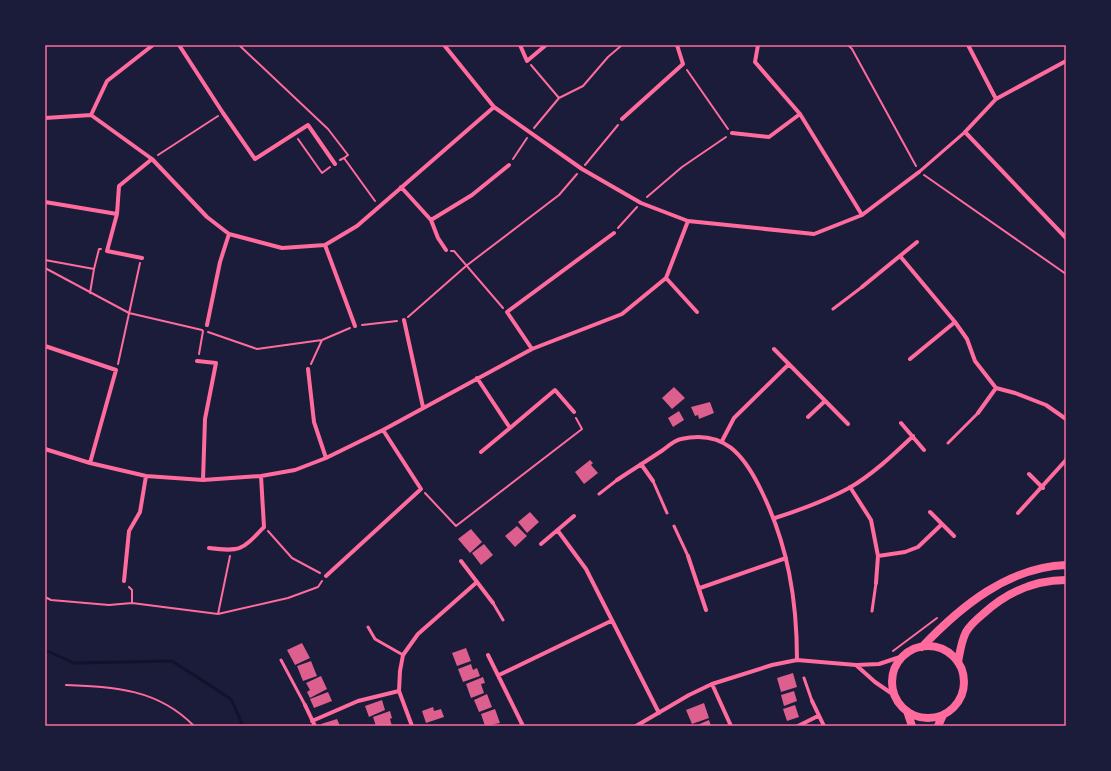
<svg xmlns="http://www.w3.org/2000/svg" width="1111" height="771" font-family="'Source Sans 3',sans-serif">
	<style>
		.lines { fill: none; stroke-linecap: round; stroke-linejoin: round }
		.stream { stroke: #12122b; stroke-width: 3 }
		.building { fill: #dd5f8e }
		.path { stroke: #ff6b9d; stroke-width: 2 }
		.service { stroke: #ff6b9d; stroke-width: 3 }
		.minor { stroke: #ff6b9d; stroke-width: 4 }
		.secondary { stroke: #ff6b9d; stroke-width: 8 }
		.neatline { fill: none; stroke: #ff6b9d; stroke-width: 1.5 }
	</style>
	<rect width="100%" height="100%" fill="#1b1b3a"/>
	<g class="lines">
		<!-- stream -->
		<path class="stream" d="M45,650L74,663L172,661L231,699L243,726"/>
	</g>
	<!-- building -->
	<path class="building" d="M674,387L685,398L672,409L662,398Z
		M710,402L714,413L699,419L698,415L695,416L691,407Z
		M679,411L684,420L673,427L668,418Z
		M590,460L593,463L591,465L598,473L584,484L575,472Z
		M530,512L539,522L527,533L518,522Z
		M517,526L527,536L515,547L505,536Z
		M471,529L482,542L470,553L458,539Z
		M484,544L493,555L481,565L472,553Z
		M302,643L310,658L295,665L287,650Z
		M466,648L471,661L457,666L452,653Z
		M311,661L317,676L303,681L297,666Z
		M471,664L473,670L477,668L480,676L463,682L458,669Z
		M793,673L797,687L781,692L777,678Z
		M321,676L327,689L310,698L307,692L310,690L306,683Z
		M483,677L485,683L481,684L484,693L471,698L466,684Z
		M794,691L797,701L784,706L781,695Z
		M328,692L332,701L314,708L310,699Z
		M487,694L492,707L479,712L474,700Z
		M382,700L385,710L369,717L365,706Z
		M704,703L709,718L692,724L686,710Z
		M795,705L799,717L787,721L783,709Z
		M433,707L434,711L441,709L444,717L426,723L422,711Z
		M495,709L500,723L485,726L481,714Z
		M390,711L392,718L390,719L392,726H376L373,717Z
		M337,719L340,726H322L321,724Z
		M709,720L711,726H695Z"/>
	<g class="lines">
		<!-- path -->
		<path class="path" d="M239,45L328,129L348,155L344,158
			M848,45L852,49L916,166
			M531,65L559,98L534,128
			M687,70L728,129
			M559,98L583,86L608,57L622,45
			M298,139L322,173L330,167
			M158,155L218,116
			M513,159L527,138
			M340,160L344,158L375,201
			M585,165L618,125
			M924,175L1066,274
			M647,197L682,167L726,137
			M618,228L637,207
			M451,251H454L503,308
			M45,260L94,269L90,293
			M45,268L129,313L202,330
			M94,269L99,249H101
			M408,317L466,266L559,195L577,174
			M362,325L397,321
			M208,332L257,349L322,340L350,328
			M199,354L203,331
			M118,364L140,263
			M311,364L322,340
			M425,493L456,526L582,429L576,418
			M268,531L292,558L320,573
			M129,587L132,590V603L218,614L288,598L318,587L322,581
			M45,597L51,600L109,605L132,603
			M218,614L230,556
			M893,651L937,618
			M66,685C115,687 158,689 194,726"/>
		<!-- service -->
		<path class="service" d="M919,172L965,132
			M833,309L862,287
			M948,443L978,413
			M653,481L667,513
			M599,494L617,480
			M674,526L688,556
			M493,603L503,620
			M872,611L876,583
			M368,627L375,639L403,655
			M281,660L305,705
			M804,678L812,701"/>
		<!-- minor -->
		<path class="minor" d="M179,45L223,113L255,159L308,125L335,164
			M444,45L494,107L582,169L641,203L688,221L814,234L862,215L919,172
			M520,45L527,61L546,45
			M758,45L755,62L800,114L862,215
			M968,45L996,99
			M1066,61L996,99L965,132L1066,238
			M91,115L107,81L153,45
			M45,118L91,115L152,159L207,217L229,234L282,248L325,245L357,226L494,107
			M622,119L683,64L677,45
			M732,133L769,137L800,114
			M401,187L431,220L472,195L509,165
			M45,202L117,214L119,186L152,159
			M117,214L107,251L142,258
			M431,220L438,238L446,250
			M325,245L355,326
			M900,256L955,322L967,339L975,361L996,388L1015,393L1046,405L1066,419
			M666,278L697,312
			M862,287L917,242
			M404,320L423,407
			M207,325L220,262L229,234
			M45,346L116,370L90,463
			M532,349L507,312L614,233
			M774,349L848,424
			M910,359L955,322
			M197,361L216,363L205,419L203,480
			M308,369L314,422L326,458
			M477,378L510,428L555,390L574,412
			M978,413L996,388
			M808,417L825,401
			M901,423L924,450
			M722,441L734,418L788,365
			M45,449L90,463L146,476L203,480L261,476L295,470L326,458L383,430L532,349L622,314L666,278L688,221
			M481,452L510,428
			M641,464L653,481
			M1029,474L1043,488
			M617,480C632,470 648,460 663,450C668,446 675,440 681,439C724,429 744,455 761,490C788,545 797,600 797,660
			M850,487L871,520L878,556L876,583
			M930,512L954,536
			M1018,513L1066,460
			M775,518C800,510 825,501 849,488C872,475 894,454 913,436
			M558,531L586,569L659,713
			M541,544L574,516
			M209,548C241,552 242,550 264,527L261,476
			M688,556L706,610
			M878,556L905,552L918,547L941,525
			M461,561L493,603
			M326,576L421,489L383,430
			M124,581L129,531L140,512L146,476
			M700,588L786,558
			M488,655L523,726
			M856,665L875,682L894,695
			M499,675L611,621
			M712,684L731,726
			M812,701L824,726
			M305,705L315,726
			M312,721L358,701L399,691
			M412,726L399,691L400,671L403,655L418,634L477,582
			M636,726L689,695L712,684L772,665L797,660L856,665L879,664L903,656
			M798,726L818,716"/>
		<!-- secondary -->
		<path class="secondary" d="M892 682a36 36 0 1 1 72 0a36 36 0 1 1-72 0Z
			M922,647C960,607 1008,567 1066,565
			M958,662C960,652 961,642 966,632C970,625 977,619 983,614C1006,593 1034,580 1066,580
			M907,711L912,726
			M938,726L943,715"/>
	</g>
	<!-- border -->
	<rect width="1111" height="771" fill="none" stroke="#1b1b3a" stroke-width="92"/>
	<rect x="46" y="46" width="1019" height="679" class="neatline"/>
</svg>
